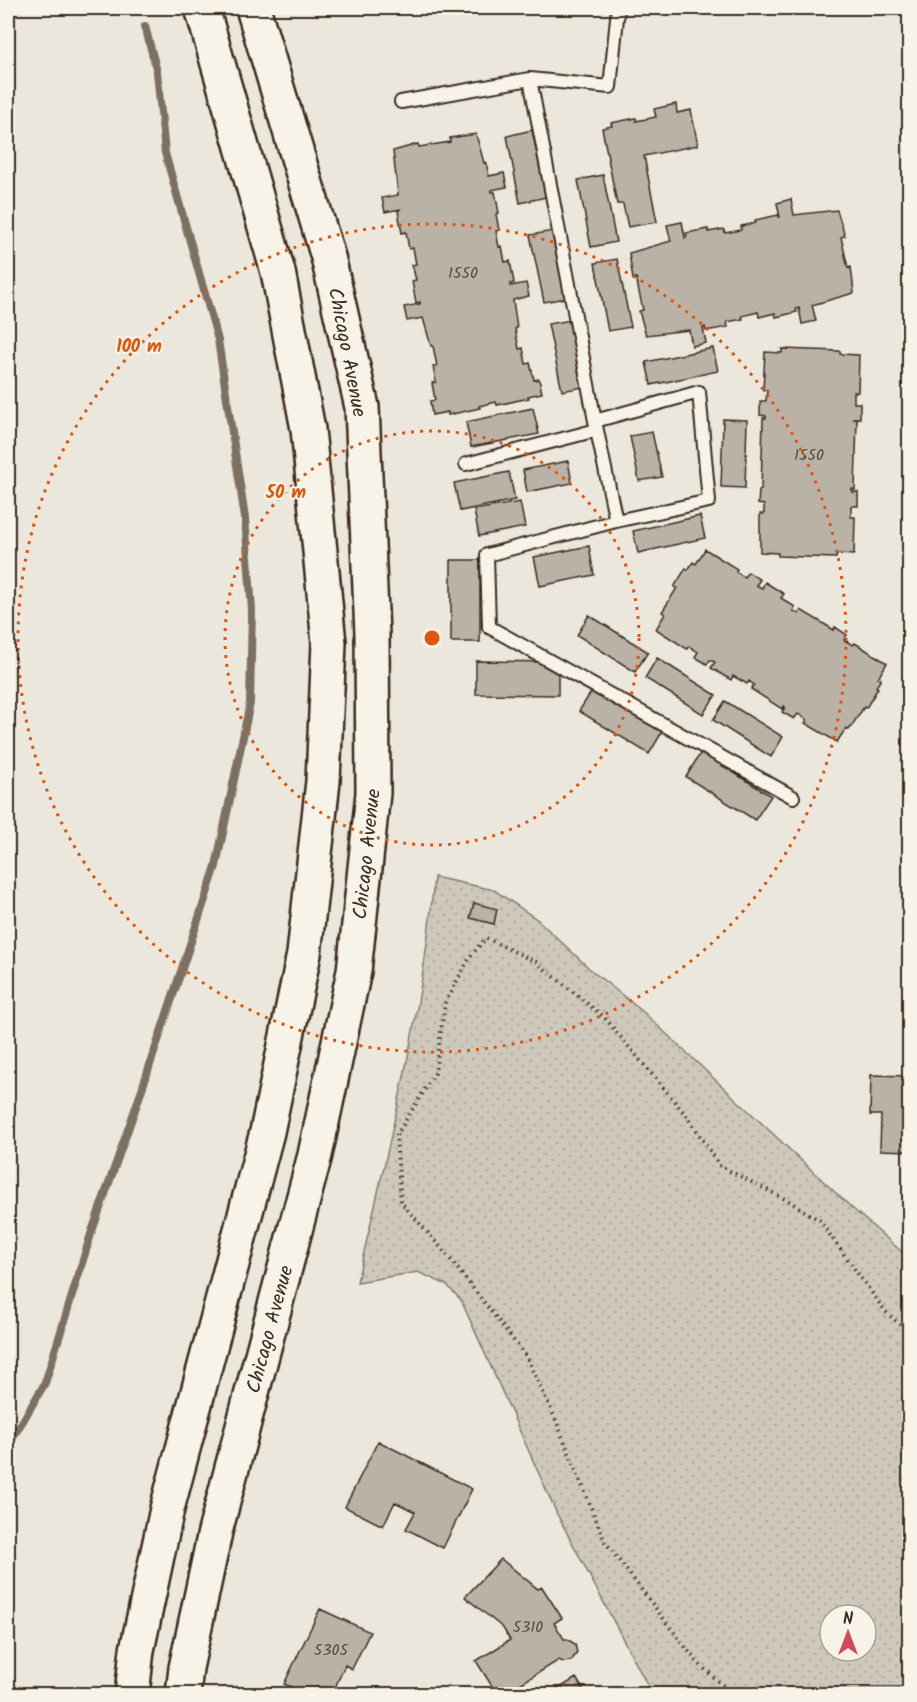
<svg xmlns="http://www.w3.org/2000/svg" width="917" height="1702" font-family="Kalam,sans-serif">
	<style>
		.green { fill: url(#green-dots); stroke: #84796d; stroke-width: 1.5; fill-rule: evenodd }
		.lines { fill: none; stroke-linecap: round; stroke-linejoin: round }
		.stream { stroke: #7c7064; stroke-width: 8 }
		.building { fill: #bab2a7; stroke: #3b2a1e; stroke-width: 1.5 }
		.lane-casing { stroke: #3b2a1e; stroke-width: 16 }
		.primary-casing { stroke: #3b2a1e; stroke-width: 38 }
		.path { stroke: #3b2a1e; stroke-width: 4; stroke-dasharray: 1.5 4.5; stroke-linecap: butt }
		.lane { stroke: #f7f3e8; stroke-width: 12 }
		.primary { stroke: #f7f3e8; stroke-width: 33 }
		.ring { fill: none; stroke: #df570d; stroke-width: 3; stroke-dasharray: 3 6 }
		.labels { text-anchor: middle; stroke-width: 4.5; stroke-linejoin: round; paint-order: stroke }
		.number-label { font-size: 16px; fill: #5b4c40 }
		.street-label { font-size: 20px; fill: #3b2a1e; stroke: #f7f3e8 }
		.centre { fill: #df570d; stroke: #f7f3e8; stroke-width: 3 }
		.ring-label { font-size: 18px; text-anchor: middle; font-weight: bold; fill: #df570d; stroke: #f7f3e8; stroke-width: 4.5; stroke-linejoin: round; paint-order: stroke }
	</style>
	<defs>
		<pattern id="green-dots" width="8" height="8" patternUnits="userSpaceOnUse" patternTransform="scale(1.5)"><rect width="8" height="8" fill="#cec8bc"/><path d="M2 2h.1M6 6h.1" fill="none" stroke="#b2aca1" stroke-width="1.8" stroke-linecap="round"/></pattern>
	</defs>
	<rect width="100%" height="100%" fill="#ece7dc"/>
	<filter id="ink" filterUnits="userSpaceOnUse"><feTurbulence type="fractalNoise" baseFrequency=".0167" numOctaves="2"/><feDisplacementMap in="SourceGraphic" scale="12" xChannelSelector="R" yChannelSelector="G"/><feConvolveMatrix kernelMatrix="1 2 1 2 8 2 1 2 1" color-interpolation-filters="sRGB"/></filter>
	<g filter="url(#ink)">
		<!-- green -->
		<path class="green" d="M434,877L494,890L538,920L592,971L642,1011L853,1209L909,1258V1694H652L557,1514L461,1300L447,1285L418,1272L357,1282C388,1148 423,1015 434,877ZM830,1615H866V1651H830Z"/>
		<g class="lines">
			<!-- stream -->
			<path class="stream" d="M8,1446L45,1383L91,1234L138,1101L216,866L250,703L252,610L245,518L218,340L165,153L157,72L145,26"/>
		</g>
		<!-- building -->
		<path class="building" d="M676,104L677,113L691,110L698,145L644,156L657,222L628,227L623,204H617L602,128L612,126L611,123L636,118V121L656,117L654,109Z
			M532,130L546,197L520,203L507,136Z
			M476,134L484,163L486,162L489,176L504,173L507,187L491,190L492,192H495L499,213L496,214L499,230L496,231L499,247L502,246L505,262L510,261L514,283L510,284V286L526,283L529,296L513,300L517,328L515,329L519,349L523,348L526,364L530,363L534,380L539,379L542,393L528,396L529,398L497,405L496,402L479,406L480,408L448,415V412L432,415L430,401L435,400L432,383L436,382L433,366H437L433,346H431L423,318L407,321L404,307L420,304V302L416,303L412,281L416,280L412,265L416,264L413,248L409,249L406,232L402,233L398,211L401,209L385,212L382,198L398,195L393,151L418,144L419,147L450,142V138Z
			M603,175L616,242L591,247L578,180Z
			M791,199L794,215L837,210L845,236L841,237L848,268L851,267L854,293L812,305L816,321L802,324L799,308L796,309L797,312L776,317L775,313L759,317L758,312L742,316L743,319L727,322L728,327L706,331L705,327L703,328L706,343L692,346L689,330L646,335L639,311L643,310L636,278L633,279L629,253L671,241L667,225L682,222L685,238L687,237L686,233L708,229V232L724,229L725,233L741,230V226L756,223L755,220L778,215L780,218L777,203Z
			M553,231L566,298L544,302L530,235Z
			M617,259L631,327L608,331L595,263Z
			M571,320L584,387L562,391L548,324Z
			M713,348L718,371L651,385L646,362Z
			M782,349L840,351V354L859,355L858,392H854V403H860V418H853V419H857L855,490L852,489V492H858V506H851V517H855L854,555L837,554L836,558L778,556V553L760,552V514H764V505L758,504L759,490H761L763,418H766V416L760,415V401H766L767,390H763L765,352L782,353Z
			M533,408L539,434L471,447L466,422Z
			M723,419L747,420L745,488L721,487Z
			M652,432L662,477L639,481L630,436Z
			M568,461L572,483L527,492L523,470Z
			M509,472L515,500L460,511L454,483Z
			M520,502L525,527L479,536L474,510Z
			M700,516L705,538L638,553L633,531Z
			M589,546L594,575L540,586L534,557Z
			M705,549L737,569L736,572L744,577L748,572L760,580L756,585L762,588L765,582L784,594L781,598L795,607L793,611L799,614L801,610L834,630L835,627L847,635L844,640L853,645L855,643L887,663L878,678L881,679L876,687L878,688L866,708L864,707L849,730L846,728L837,742L805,723L807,720L798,714L794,719L782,712L785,707L784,706L782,709L751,689L754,685L749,681L747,684L733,676L731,680L711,668L715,662L710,660L707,664L695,657L698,652L689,646L687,649L656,629L665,614L662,612L677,588L674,587L686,568L688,570L693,562L696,564Z
			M451,560H480V642H451Z
			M589,615L648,652L635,672L577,635Z
			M657,658L716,695L703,714L645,678Z
			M476,661L551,662L558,666V695L476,694Z
			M595,686L664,729L649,754L579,711Z
			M725,701L783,737L771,757L713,720Z
			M701,752L771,796L755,820L686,777Z
			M474,903L497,909L494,924L470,918Z
			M871,1075L910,1076V1151L880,1150L881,1115H870Z
			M378,1441L472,1489L443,1548L406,1529L415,1512L395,1502L383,1526L345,1507Z
			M501,1559L538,1589L542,1587L562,1618L554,1623L564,1639H567L575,1644L577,1653L571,1661L563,1662L559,1660L504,1694H497L476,1661L510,1640L503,1628L465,1597Z
			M320,1609L370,1632L352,1669L345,1665L334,1690L345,1694H300L301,1691L284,1684Z
			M576,1678L586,1694H550Z"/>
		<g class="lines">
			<defs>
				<path id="lane" d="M618,8L610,87L530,79L595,421L616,521L487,555L489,627L793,797
					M401,102L530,79
					M595,421L699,392L709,501L616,521
					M466,464L597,430"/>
				<path id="primary" d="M132,1694L137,1650L167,1509L267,1132L304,954L323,781L329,643L308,429L278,272L202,8
					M183,1694L186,1668L215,1532L315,1155L354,971L373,793L372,634L362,407L328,257L253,8"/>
			</defs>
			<!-- lane casing -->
			<use href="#lane" class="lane-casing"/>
			<!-- primary casing -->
			<use href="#primary" class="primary-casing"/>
			<!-- path -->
			<path class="path" d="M732,1694L696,1661L605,1542L555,1418L526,1356L447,1255L401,1202L396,1136L435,1073L445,1003L470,957L486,938L536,962L604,1017L686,1115L720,1166L787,1200L819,1220L885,1311L910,1334"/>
			<!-- lane -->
			<use href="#lane" class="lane"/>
			<!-- primary -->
			<use href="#primary" class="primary"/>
		</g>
	</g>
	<!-- distance rings -->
	<g class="ring">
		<circle cx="432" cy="638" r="207"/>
		<circle cx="432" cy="638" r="414"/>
	</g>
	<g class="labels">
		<!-- number labels -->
		<g class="number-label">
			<text x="463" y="278">1550</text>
			<text x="809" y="460">1550</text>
			<text x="528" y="1632">5310</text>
			<text x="331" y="1655">5305</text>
		</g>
		<!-- street labels -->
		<g class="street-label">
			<text transform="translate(348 352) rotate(79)" y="7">Chicago Avenue</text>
			<text transform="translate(366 854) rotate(-84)" y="7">Chicago Avenue</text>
			<text transform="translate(269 1329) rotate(-75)" y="7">Chicago Avenue</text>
		</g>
	</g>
	<circle cx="432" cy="638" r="9" class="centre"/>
	<g class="ring-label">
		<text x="139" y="352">100 m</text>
		<text x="286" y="498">50 m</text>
	</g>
	<!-- margin -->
	<rect width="917" height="1702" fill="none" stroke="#f7f3e8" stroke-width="30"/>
	<rect x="15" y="15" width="887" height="1672" fill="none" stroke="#3b2a1e" stroke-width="2" filter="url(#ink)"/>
	<!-- north arrow -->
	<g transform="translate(848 1633)"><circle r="28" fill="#f7f3e8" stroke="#aca397" stroke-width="1.5"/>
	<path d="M0-4.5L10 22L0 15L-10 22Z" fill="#d1495b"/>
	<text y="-9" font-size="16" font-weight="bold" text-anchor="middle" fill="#3b2a1e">N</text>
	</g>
</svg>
